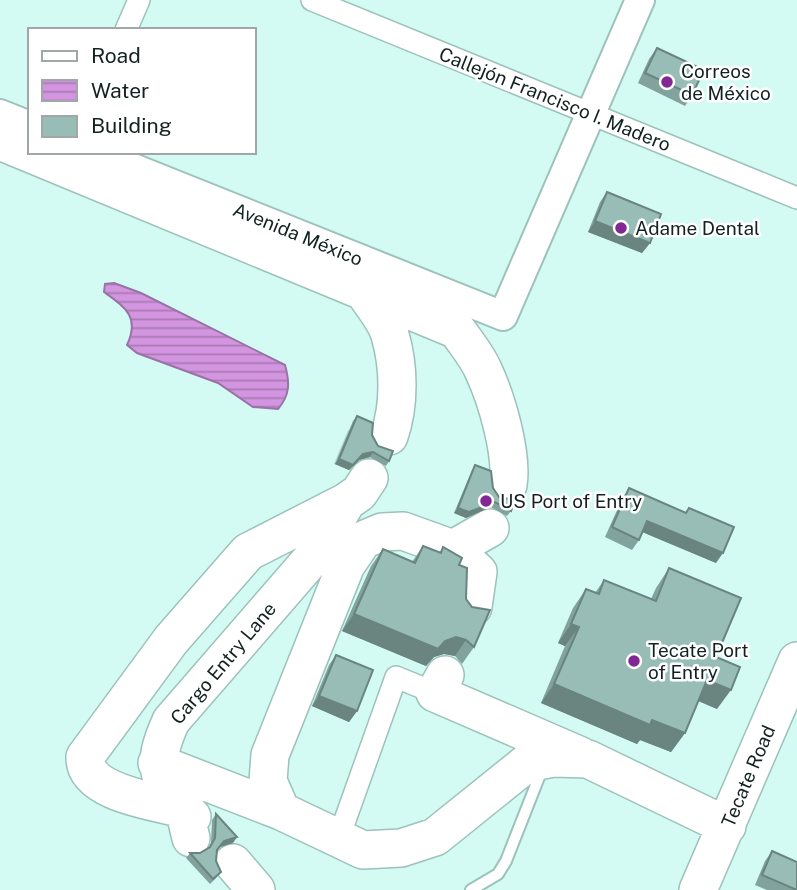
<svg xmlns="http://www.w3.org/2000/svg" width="797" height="890" font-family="'Public Sans',sans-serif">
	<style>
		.water { fill: url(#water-rules); stroke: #9972a6; stroke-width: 2 }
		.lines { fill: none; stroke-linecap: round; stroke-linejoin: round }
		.highway-tunnel { stroke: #b6dad3; stroke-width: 37; stroke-dasharray: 37 18; stroke-linecap: butt }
		.lane-casing { stroke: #9cc2bb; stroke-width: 14 }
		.street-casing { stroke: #9cc2bb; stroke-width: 24 }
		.secondary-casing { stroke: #9cc2bb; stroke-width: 32 }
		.highway-casing { stroke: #9cc2bb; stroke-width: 40 }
		.lane { stroke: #fff; stroke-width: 10 }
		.street { stroke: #fff; stroke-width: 21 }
		.secondary { stroke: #fff; stroke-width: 28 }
		.highway { stroke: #fff; stroke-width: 37 }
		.wall { fill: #82a39d }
		.shaded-wall { fill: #6a847f }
		.building { fill: #97bdb6; stroke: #6a847f; stroke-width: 2 }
		.poi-dot { fill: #822895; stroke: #fff; stroke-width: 2.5 }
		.labels { text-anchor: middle; stroke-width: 5; stroke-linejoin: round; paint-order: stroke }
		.poi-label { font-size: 19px; fill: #132220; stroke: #fff; text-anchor: start }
		.street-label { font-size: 19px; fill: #132220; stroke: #fff }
	</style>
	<defs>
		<pattern id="water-rules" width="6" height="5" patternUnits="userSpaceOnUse" patternTransform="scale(1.75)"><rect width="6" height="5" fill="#d395e0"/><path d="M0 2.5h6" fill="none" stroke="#aa79b5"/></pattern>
	</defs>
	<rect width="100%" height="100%" fill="#d3fbf3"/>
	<!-- water -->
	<path class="water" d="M114,283L141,293L285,365C290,383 290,395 278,409L253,407L218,383L137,353L127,345C140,317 126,308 104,292L105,284Z"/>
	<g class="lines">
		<!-- highway-tunnel -->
		<path class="highway-tunnel" d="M351,471L369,428"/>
		<defs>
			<path id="lane" d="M471,890L498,874L506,861L543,767"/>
			<path id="street" d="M312,0L797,198
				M126,30L139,0
				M339,837L396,677L435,693"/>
			<path id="secondary" d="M0,114L30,126
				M93,152L503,316L640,0"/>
			<path id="highway" d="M0,141L457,330C466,343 478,357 484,372C497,400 513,455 508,485
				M365,293C373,306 386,320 390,335C399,366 400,405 389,436
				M453,549L490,528
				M473,607L478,572L453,549L403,531L382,532L363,540L346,565L270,755L268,781L281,811L363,850L401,848L435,837L527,763L553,758L588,759L727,826
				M445,675L435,693L581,756
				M157,763L281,811
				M192,817C156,780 150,768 171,721L314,556L346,503
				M191,838L184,809C159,802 84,794 85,757L171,640L248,552L346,502L359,493L369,478
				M233,863L256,890
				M698,890L797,661"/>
		</defs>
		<!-- lane casing -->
		<use href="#lane" class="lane-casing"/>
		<!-- street casing -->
		<use href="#street" class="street-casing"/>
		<!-- secondary casing -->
		<use href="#secondary" class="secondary-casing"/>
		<!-- highway casing -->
		<use href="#highway" class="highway-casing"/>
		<!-- lane -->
		<use href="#lane" class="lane"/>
		<!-- street -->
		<use href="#street" class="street"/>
		<!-- secondary -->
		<use href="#secondary" class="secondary"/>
		<!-- highway -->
		<use href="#highway" class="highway"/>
	</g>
	<!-- wall -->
	<path class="wall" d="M657,48L692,95L685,106L638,83L649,59Z
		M607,192L650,243L642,253L588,232L600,202Z
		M357,416L372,435L378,446L389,461L386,466L370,457L359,460L349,470L335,464L353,421Z
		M475,465L511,511L507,516L491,507L466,518L454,513L472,470Z
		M629,488L685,513L689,508L716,563L642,532L639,540L632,550L605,537L622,499Z
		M423,546L439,553L443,547L459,565L474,647L462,664L455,656L444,654L434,657L426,666L342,631L371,566L383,549L412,562Z
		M669,568L716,657L717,709L698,701L685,733L671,752L640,740L637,744L541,703L565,646L558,643L573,608L586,589L595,593L604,580L651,599L656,588Z
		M336,655L357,711L349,722L312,706L329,665Z
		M216,814L233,843L220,847L217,850L216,861L217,877L210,884L186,858L190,853H200L209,848L211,843L212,820Z
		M772,851L797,890H767L755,885L765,861Z"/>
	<!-- shaded-wall -->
	<path class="shaded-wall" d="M595,221L650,243L642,253L588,232Z
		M373,452L370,457L359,460L349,470L335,464L339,459Z
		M495,502L491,507L466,518L454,513L458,508Z
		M647,521L723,553L716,563L640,531Z
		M354,614L445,641L456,637L466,640L455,656L444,654L434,657L426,666L342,631Z
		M571,624L579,627L565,646L558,643Z
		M707,680L731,690L717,709L694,699Z
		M554,684L652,720L685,733L671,752L640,740L637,744L541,703Z
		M319,696L357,711L349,722L312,706Z
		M237,837L233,843L220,847L224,841Z"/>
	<!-- building -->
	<path class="building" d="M657,48L704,70L692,95L645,73Z
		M607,192L661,214L650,243L595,221Z
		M357,416L373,423L372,435L378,446L393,451L389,461L373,452L363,454L353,465L339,459Z
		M475,465L491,471L493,488L499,497L515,500L511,511L495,502L469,512L458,508Z
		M629,488L686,513L689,508L734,527L723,553L647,521L639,540L612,527Z
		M423,546L441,553L443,547L462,558L459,565L467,568L466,599L472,607L490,610L474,647L466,640L456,637L445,641L438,649L354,614L383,549L415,563Z
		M669,568L741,598L716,657L740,667L731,690L707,680L685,733L652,720L650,725L554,684L579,627L571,624L586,589L599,594L604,580L656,601Z
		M336,655L373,670L357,711L319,696Z
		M216,814L237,837L224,841L217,850L216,861L221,872L213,879L190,853H200L210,847L215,838Z
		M772,851L797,862V890L762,875Z"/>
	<!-- markers -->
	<g class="poi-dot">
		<circle cx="667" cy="82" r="7"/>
		<circle cx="621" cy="228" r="7"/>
		<circle cx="486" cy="501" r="7"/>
		<circle cx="634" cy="661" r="7"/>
	</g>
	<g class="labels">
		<!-- poi labels -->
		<g class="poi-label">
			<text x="681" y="78">Correos<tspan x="681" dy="22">de México</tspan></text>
			<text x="635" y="235">Adame Dental</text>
			<text x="500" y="508">US Port of Entry</text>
			<text x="648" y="657">Tecate Port<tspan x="648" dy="22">of Entry</tspan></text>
		</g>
		<!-- street labels -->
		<g class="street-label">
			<text transform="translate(555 99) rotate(22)" y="7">Callejón Francisco I. Madero</text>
			<text transform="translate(298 234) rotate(22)" y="7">Avenida México</text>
			<text transform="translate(223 663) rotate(-50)" y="7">Cargo Entry Lane</text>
			<text transform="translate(748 776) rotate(-67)" y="7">Tecate Road</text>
		</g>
	</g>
	<!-- legend -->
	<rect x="28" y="28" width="228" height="126" fill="#ffffff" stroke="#a1a7a6" stroke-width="2"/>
	<rect x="42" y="51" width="35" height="10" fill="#ffffff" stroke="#a1a7a6" stroke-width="2"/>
	<text x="91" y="63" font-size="21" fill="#132220">Road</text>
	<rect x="42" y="80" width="35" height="21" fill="url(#water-rules)" stroke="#a1a7a6" stroke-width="2"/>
	<text x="91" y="98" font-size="21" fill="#132220">Water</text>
	<rect x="42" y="116" width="35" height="21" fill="#97bdb6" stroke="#a1a7a6" stroke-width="2"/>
	<text x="91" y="133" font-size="21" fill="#132220">Building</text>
</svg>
